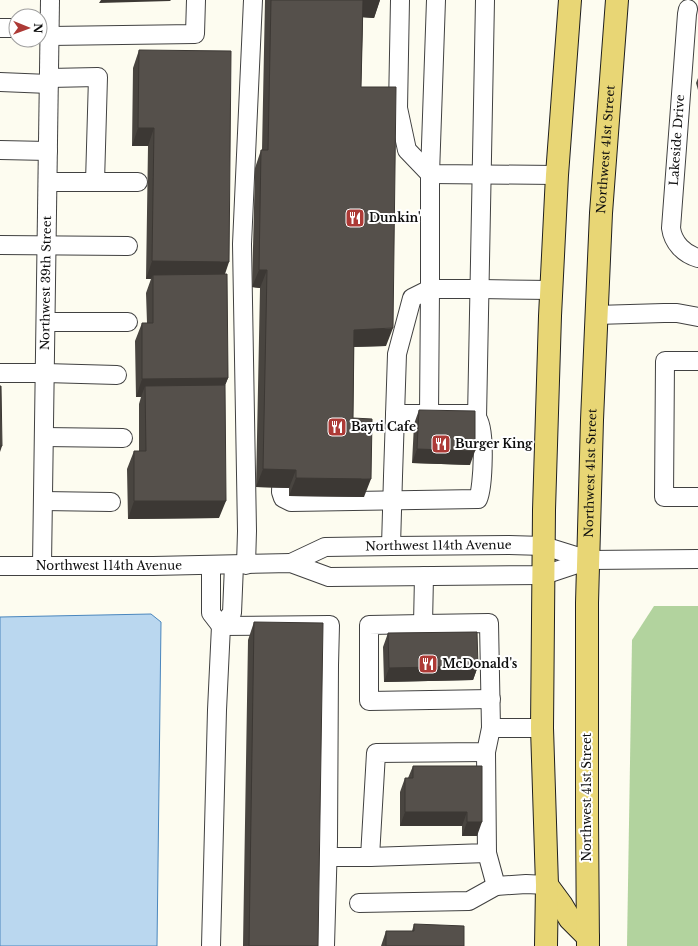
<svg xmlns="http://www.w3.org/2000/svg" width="698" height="946" font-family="'Libre Baskerville',serif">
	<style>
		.forest { fill: #b2d39e }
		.water { fill: #bad7ef; stroke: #4a86bd }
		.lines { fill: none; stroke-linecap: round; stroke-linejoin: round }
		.minor-casing { stroke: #414141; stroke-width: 20 }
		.major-casing { stroke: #1f1f1f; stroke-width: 24 }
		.minor { stroke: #fff; stroke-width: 18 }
		.major { stroke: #e8d675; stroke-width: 22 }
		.wall { fill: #494540 }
		.shaded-wall { fill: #3c3834 }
		.building { fill: #55504b; stroke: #3c3834 }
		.labels { text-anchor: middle; stroke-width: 4; stroke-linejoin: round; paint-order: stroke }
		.street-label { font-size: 12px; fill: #0e0e0e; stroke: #fff }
		.poi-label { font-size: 12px; font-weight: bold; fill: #0e0e0e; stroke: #fff; text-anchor: start }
	</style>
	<rect width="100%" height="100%" fill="#fdfcf0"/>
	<!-- forest -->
	<path class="forest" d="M654,606H698V946H627L632,640Z"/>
	<!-- water -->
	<path class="water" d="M151,614L161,622L157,946H0V617Z"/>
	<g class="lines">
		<defs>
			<g id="minor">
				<path d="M436,0L430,174L557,175"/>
				<path d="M688,9L687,14L671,228C673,243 684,254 698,258"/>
				<path d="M0,28H16"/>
				<path d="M50,36L195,34L196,0"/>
				<path d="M0,82L49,84"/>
				<path d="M0,150L48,151"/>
				<path d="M48,182H95L98,77L49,78"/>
				<path d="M95,182H138"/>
				<path d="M0,245L128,246"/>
				<path d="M596,315L664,313H677L698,317"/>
				<path d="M46,322H128"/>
				<path d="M698,361H665L664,497H698"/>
				<path d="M0,373H45L117,375"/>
				<path d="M429,414L430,289H480L551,290"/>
				<path d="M477,418L485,0"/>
				<path d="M44,437L123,438"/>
				<path d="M282,463L281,492L283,498L291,502L478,499C483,488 486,426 477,418C476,416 471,415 469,414H395"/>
				<path d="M43,501L111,502"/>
				<path d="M391,546L393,476L397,354L412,298L430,289V174L407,150L398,108L400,0"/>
				<path id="s1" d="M291,563L325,547L391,546L509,545L544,546L589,560L698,559"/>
				<path id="s2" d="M42,565L50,0"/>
				<path d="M211,565V613L221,626"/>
				<path d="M246,565L247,531L242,244L253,0"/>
				<path id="s3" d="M0,566H153L291,563L329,577L544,575L589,560"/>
				<path d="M424,576L423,624L489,623L491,728H542"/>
				<path d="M423,624L369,625V701L491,699"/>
				<path d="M221,626L330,625L329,665L328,841L325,946"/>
				<path d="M487,853L496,886L526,884L547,885"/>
				<path d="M328,857H370L376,753L486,752L491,728"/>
				<path d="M370,857L487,853L486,752"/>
				<path d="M359,903L469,901L496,886"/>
				<path d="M211,946L217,710L221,626L232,613L234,565"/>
			</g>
			<g id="major">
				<path d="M547,885L561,904L570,919L588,937"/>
				<path d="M546,946L547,885L542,728L544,510L550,316L557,175L570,0"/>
				<path id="s4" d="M588,946L587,816V603L592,420L601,213L617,0"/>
			</g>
		</defs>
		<!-- minor casing -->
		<use href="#minor" class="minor-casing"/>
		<!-- major casing -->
		<use href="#major" class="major-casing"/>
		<!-- minor -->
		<use href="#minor" class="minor"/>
		<!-- major -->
		<use href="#major" class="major"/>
	</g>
	<!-- wall -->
	<path class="wall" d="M265,0H380L374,18L363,17L361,87L386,346L354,347L353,418L364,497L289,496V488L256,487L260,288L252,287L255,168L261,150H262Z
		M139,50L225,274L228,378L225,385L219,518L128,519L127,469L134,451H139V404L141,397H136L135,341L142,323H147L146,293L151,279H146L148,146H132L133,68Z
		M698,78V90L696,83Z
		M419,410L470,465L412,463L414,424Z
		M254,622L318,946H243L248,640Z
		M388,633L478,666L473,680L384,682L383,647Z
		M413,766H482L477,836H462V826H400V792L405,778H408Z
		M414,924L464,946H381L386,931H412Z"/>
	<!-- shaded-wall -->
	<path class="shaded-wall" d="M101,0H171L170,1L99,3Z
		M363,0H380L374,18L357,17Z
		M138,128H154L148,146H132Z
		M152,261L229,262L223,280L153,275L151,279H146Z
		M259,270H267L260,288L252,287Z
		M393,328L386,346L347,347L354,330Z
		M228,378L221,396L145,386L141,397H136L142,379Z
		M0,446H2L0,452Z
		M417,449L475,451L470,465L412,463Z
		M263,469L296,470L289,488L256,487Z
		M296,478L371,479L364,497L289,496Z
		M134,501H226L219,518L128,519Z
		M478,666L473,680L384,682L389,668Z
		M405,812H467L462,826H400Z
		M467,822H482L477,836H462Z"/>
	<!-- building -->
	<path class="building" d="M271,0H363L361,87H396L393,328L354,330L353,418L372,419L371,479L296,478V470L263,469L267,270H259L261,150H268Z
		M139,50L231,51L229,262L152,261L154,128H138Z
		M227,274L228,378L142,379V323H153V275Z
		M225,385L226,501H134V451H146L145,386Z
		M0,386H1L2,446H0Z
		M419,410L475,411V451L417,449Z
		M254,622L323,623L318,946H249Z
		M477,632L478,666L389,668L388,633Z
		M413,766H482V822H467V812H405V778H413Z
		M414,924L464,926V946H386V931H414Z"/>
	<!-- icons -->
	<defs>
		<symbol id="restaurant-square" viewBox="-11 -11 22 22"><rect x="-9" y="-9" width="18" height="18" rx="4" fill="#ad3a36" stroke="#fff"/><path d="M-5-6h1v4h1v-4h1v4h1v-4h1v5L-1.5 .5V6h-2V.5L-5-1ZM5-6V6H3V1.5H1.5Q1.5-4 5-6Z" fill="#fff"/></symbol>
	</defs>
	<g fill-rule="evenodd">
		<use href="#restaurant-square" x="344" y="207" width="22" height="22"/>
		<use href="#restaurant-square" x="326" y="416" width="22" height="22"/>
		<use href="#restaurant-square" x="430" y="433" width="22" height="22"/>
		<use href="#restaurant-square" x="417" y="653" width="22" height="22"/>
	</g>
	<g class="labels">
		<!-- street labels -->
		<g class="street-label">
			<text transform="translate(677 140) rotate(-86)" y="4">Lakeside Drive</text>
			<text dy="4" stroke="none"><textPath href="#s4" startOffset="797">Northwest 41st Street</textPath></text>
			<text dy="4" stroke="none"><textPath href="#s2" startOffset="282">Northwest 39th Street</textPath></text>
			<text dy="4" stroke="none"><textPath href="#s4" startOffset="473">Northwest 41st Street</textPath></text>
			<text dy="4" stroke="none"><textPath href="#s1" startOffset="151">Northwest 114th Avenue</textPath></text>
			<text dy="4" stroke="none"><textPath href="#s3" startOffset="109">Northwest 114th Avenue</textPath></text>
			<text transform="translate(587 797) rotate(-90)" y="4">Northwest 41st Street</text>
		</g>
		<!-- poi labels -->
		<g class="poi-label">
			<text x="369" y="222">Dunkin'</text>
			<text x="351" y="431">Bayti Cafe</text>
			<text x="455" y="448">Burger King</text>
			<text x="442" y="668">McDonald's</text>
		</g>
	</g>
	<!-- north arrow -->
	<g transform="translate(28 28) rotate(91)"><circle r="19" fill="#ffffff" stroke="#9f9f9f"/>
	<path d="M0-3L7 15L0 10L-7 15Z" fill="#ad3a36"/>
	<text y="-6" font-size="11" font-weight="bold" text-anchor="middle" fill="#0e0e0e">N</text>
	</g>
</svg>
